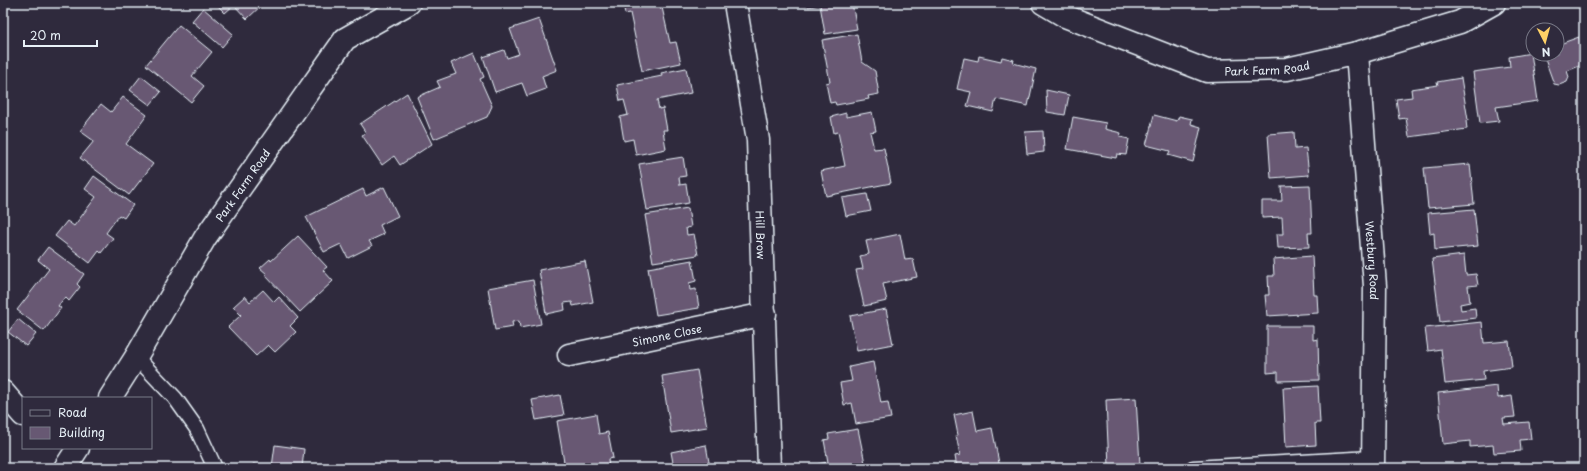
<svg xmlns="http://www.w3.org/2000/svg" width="1587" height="471" font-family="'Playpen Sans',sans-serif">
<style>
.building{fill:#675873;stroke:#e8f1f8}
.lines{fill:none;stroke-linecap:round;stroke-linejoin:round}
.lane-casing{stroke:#e8f1f8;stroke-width:17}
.street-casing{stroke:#e8f1f8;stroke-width:25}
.lane{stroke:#2f2a3d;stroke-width:14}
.street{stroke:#2f2a3d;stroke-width:22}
.labels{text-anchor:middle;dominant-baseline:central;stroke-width:3;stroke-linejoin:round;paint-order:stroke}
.street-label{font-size:11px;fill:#e8f1f8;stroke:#2f2a3d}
</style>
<rect width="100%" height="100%" fill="#2f2a3d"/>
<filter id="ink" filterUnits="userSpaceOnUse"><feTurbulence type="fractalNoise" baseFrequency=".025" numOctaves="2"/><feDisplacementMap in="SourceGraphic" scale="8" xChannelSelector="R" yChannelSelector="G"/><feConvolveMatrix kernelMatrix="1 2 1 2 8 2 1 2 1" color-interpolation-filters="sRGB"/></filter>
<g filter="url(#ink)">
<!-- building -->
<g class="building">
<polygon points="215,3 264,3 247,19 234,5 225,13"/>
<polygon points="623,3 661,3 670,43 676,42 681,63 642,71 630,13 625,14"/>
<polygon points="807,3 852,3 857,29 825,34 820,5 808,7"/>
<polygon points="203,8 233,34 222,47 192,21"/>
<polygon points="539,19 557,70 542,76 546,89 527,96 522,83 495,92 483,57 504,50 507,58 519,54 510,29"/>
<polygon points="179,25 212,52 192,76 204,86 191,102 146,65"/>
<polygon points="857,34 862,62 875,71 879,94 868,96 869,99 836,105 835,102 830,103 826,83 830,82 822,40"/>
<polygon points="1579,37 1584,51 1584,64 1567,71 1569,77 1567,82 1559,85 1554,84 1543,54 1557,54 1557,45"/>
<polygon points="474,53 484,77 480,79 492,106 487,117 434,139 417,97 440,87 437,81 456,74 451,63"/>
<polygon points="1531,53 1538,101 1496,107 1499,121 1480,123 1473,72 1510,67 1509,57"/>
<polygon points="979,56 1001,61 1002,57 1014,60 1013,63 1036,69 1028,106 996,99 993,112 967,106 971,92 957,89 964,58 978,61"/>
<polygon points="686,68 691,93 657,100 659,109 663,108 667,130 663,130 666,149 636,155 633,139 624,141 620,117 628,115 624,100 620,101 617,85 662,76 661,73"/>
<polygon points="141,76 161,92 150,105 130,90"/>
<polygon points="1461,78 1468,120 1466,121 1467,129 1409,137 1406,118 1399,119 1396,99 1412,97 1411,89 1438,85 1437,82"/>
<polygon points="1046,90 1069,95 1065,115 1047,112"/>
<polygon points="407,93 432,144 400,165 394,156 382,165 362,135 366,133 360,124"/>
<polygon points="123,97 147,115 126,144 153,164 129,195 80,158 94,141 80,131 101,104 111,112"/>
<polygon points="872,112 876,131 870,132 874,149 884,148 891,183 826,196 821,171 845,166 838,132 834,133 831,117 846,113 846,117"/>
<polygon points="1154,115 1177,121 1179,116 1192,119 1191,124 1201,127 1193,162 1168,155 1170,151 1146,145"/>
<polygon points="1073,117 1106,123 1105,129 1121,133 1120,137 1129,139 1126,155 1117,154 1116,158 1067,149"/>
<polygon points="1043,131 1044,152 1027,154 1025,132"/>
<polygon points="1294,132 1295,149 1306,148 1309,175 1271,178 1268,134"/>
<polygon points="683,157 686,176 679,177 680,185 686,184 689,203 647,210 639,164"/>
<polygon points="1470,164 1474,204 1428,208 1424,168"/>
<polygon points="94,176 133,205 124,218 119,215 106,233 113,238 101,253 99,251 90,263 55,236 67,221 74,226 96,197 85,189"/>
<polygon points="1310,185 1312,233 1308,233 1309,247 1278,248 1277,234 1283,234 1282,217 1262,218 1262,201 1282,201 1281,186"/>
<polygon points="384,187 398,216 380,225 384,234 369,241 372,246 348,258 341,244 324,252 306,217 363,189 366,196"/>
<polygon points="867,194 871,211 846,216 842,198"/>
<polygon points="688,208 691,227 686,228 687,235 694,234 698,255 653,262 645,215"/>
<polygon points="1474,209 1478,246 1435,250 1434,233 1430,234 1428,213"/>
<polygon points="900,234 905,260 913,259 917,277 883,284 887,301 864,306 856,270 863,269 860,256 869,254 866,241"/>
<polygon points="298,236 327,267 323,270 333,281 300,312 265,275 267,274 260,268 270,259 271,261"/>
<polygon points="48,247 84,274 77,284 80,287 69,301 65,297 58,306 61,308 44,331 17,310 49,269 38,260"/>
<polygon points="1464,255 1466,275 1476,274 1478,285 1468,286 1470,302 1460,304 1461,310 1475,308 1476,318 1440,322 1432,259"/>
<polygon points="1312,256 1314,295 1317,295 1318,313 1267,316 1265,295 1269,295 1268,276 1274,276 1273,259"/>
<polygon points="692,260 696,281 689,283 690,290 696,289 699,308 656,315 648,268"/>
<polygon points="585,261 593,302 573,306 572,302 564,303 565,310 546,314 539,270"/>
<polygon points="533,280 541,324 520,328 519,321 512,322 513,327 495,330 488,288"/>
<polygon points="263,290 274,302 279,297 298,318 290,326 296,332 275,352 268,345 256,356 228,327 241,315 233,307 245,296 250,302"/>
<polygon points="886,309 893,344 857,351 850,316"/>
<polygon points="18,319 36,334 26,346 8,332"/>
<polygon points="1482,322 1484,343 1509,341 1512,367 1483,371 1484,380 1445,384 1441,349 1428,351 1425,328"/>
<polygon points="1267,326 1313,326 1313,340 1318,339 1319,380 1278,381 1278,372 1267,373"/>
<polygon points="873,362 881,403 888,402 891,418 856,424 852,403 844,405 840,383 852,381 849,367"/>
<polygon points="697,370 707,427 671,433 662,376"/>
<polygon points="1318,386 1320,423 1315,423 1316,445 1286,447 1283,388"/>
<polygon points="1497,386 1498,398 1512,396 1515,417 1503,418 1504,424 1529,422 1531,439 1520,440 1521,451 1494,453 1493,445 1470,447 1470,441 1443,444 1438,393"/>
<polygon points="560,395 564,415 536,420 532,400"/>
<polygon points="1136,398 1140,465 1109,466 1106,400"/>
<polygon points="973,411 977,431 992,428 1000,468 957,468 955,456 960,455 956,435 958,435 954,415"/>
<polygon points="596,414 599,434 608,432 613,458 608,459 609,468 565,468 557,421"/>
<polygon points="858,429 866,468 818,468 818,464 828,462 824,440 829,439 828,434"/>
<polygon points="275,445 304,449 302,468 253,468 253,464 272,467"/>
<polygon points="706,445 710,468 674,468 671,452"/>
<polygon points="1470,466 1470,468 1440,468 1440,467"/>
</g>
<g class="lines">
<defs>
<g id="lane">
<polyline points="136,357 175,398 197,429 215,468"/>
<polyline points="1193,468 1372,458"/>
</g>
<g id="street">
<path id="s1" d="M 735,3 L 758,140 L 769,468"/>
<path id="s2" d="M 1043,3 L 1065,16 L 1207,71 L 1287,69 L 1357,53 L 1460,22 L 1494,3"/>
<path id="s3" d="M 1357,53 L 1375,286 L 1373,468"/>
<path id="s4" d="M 569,355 L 765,314"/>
<polyline points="3,392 23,415"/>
<path id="s5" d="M 110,398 L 136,357 L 205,238 L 345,39 L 409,3"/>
<polyline points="65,468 78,448"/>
</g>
</defs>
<!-- lane casing -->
<use href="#lane" class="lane-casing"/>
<!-- street casing -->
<use href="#street" class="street-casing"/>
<!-- lane -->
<use href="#lane" class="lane"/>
<!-- street -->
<use href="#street" class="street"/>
</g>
</g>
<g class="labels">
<!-- street labels -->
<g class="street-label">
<text stroke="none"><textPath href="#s2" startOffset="238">Park Farm Road</textPath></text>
<text stroke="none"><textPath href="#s5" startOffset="251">Park Farm Road</textPath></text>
<text stroke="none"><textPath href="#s1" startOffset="234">Hill Brow</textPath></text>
<text stroke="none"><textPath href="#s3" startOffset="208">Westbury Road</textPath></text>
<text stroke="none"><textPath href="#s4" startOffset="100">Simone Close</textPath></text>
</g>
</g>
<!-- margin -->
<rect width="1587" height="471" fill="none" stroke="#2f2a3d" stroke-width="16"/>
<rect x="8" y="8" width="1571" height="455" fill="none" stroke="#e8f1f8" stroke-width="1.5" filter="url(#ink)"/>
<!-- legend -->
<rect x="22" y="397" width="130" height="52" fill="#2f2a3d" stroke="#797a88"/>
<rect x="30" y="410" width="20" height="6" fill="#2f2a3d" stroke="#797a88"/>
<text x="58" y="417" font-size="12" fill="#e8f1f8">Road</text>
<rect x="30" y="427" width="20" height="12" fill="#675873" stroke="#797a88"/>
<text x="58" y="437" font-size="12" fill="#e8f1f8">Building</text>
<!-- north arrow -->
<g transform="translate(1545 42) rotate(174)"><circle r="19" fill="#2f2a3d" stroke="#797a88"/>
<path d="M0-3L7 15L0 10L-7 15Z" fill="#ffd166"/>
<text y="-6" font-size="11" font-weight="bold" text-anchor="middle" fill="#e8f1f8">N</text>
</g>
<!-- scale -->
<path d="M24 40v6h73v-6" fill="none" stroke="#e8f1f8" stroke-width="2"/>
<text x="30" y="40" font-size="12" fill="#e8f1f8" stroke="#2f2a3d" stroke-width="3" paint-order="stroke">20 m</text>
</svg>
